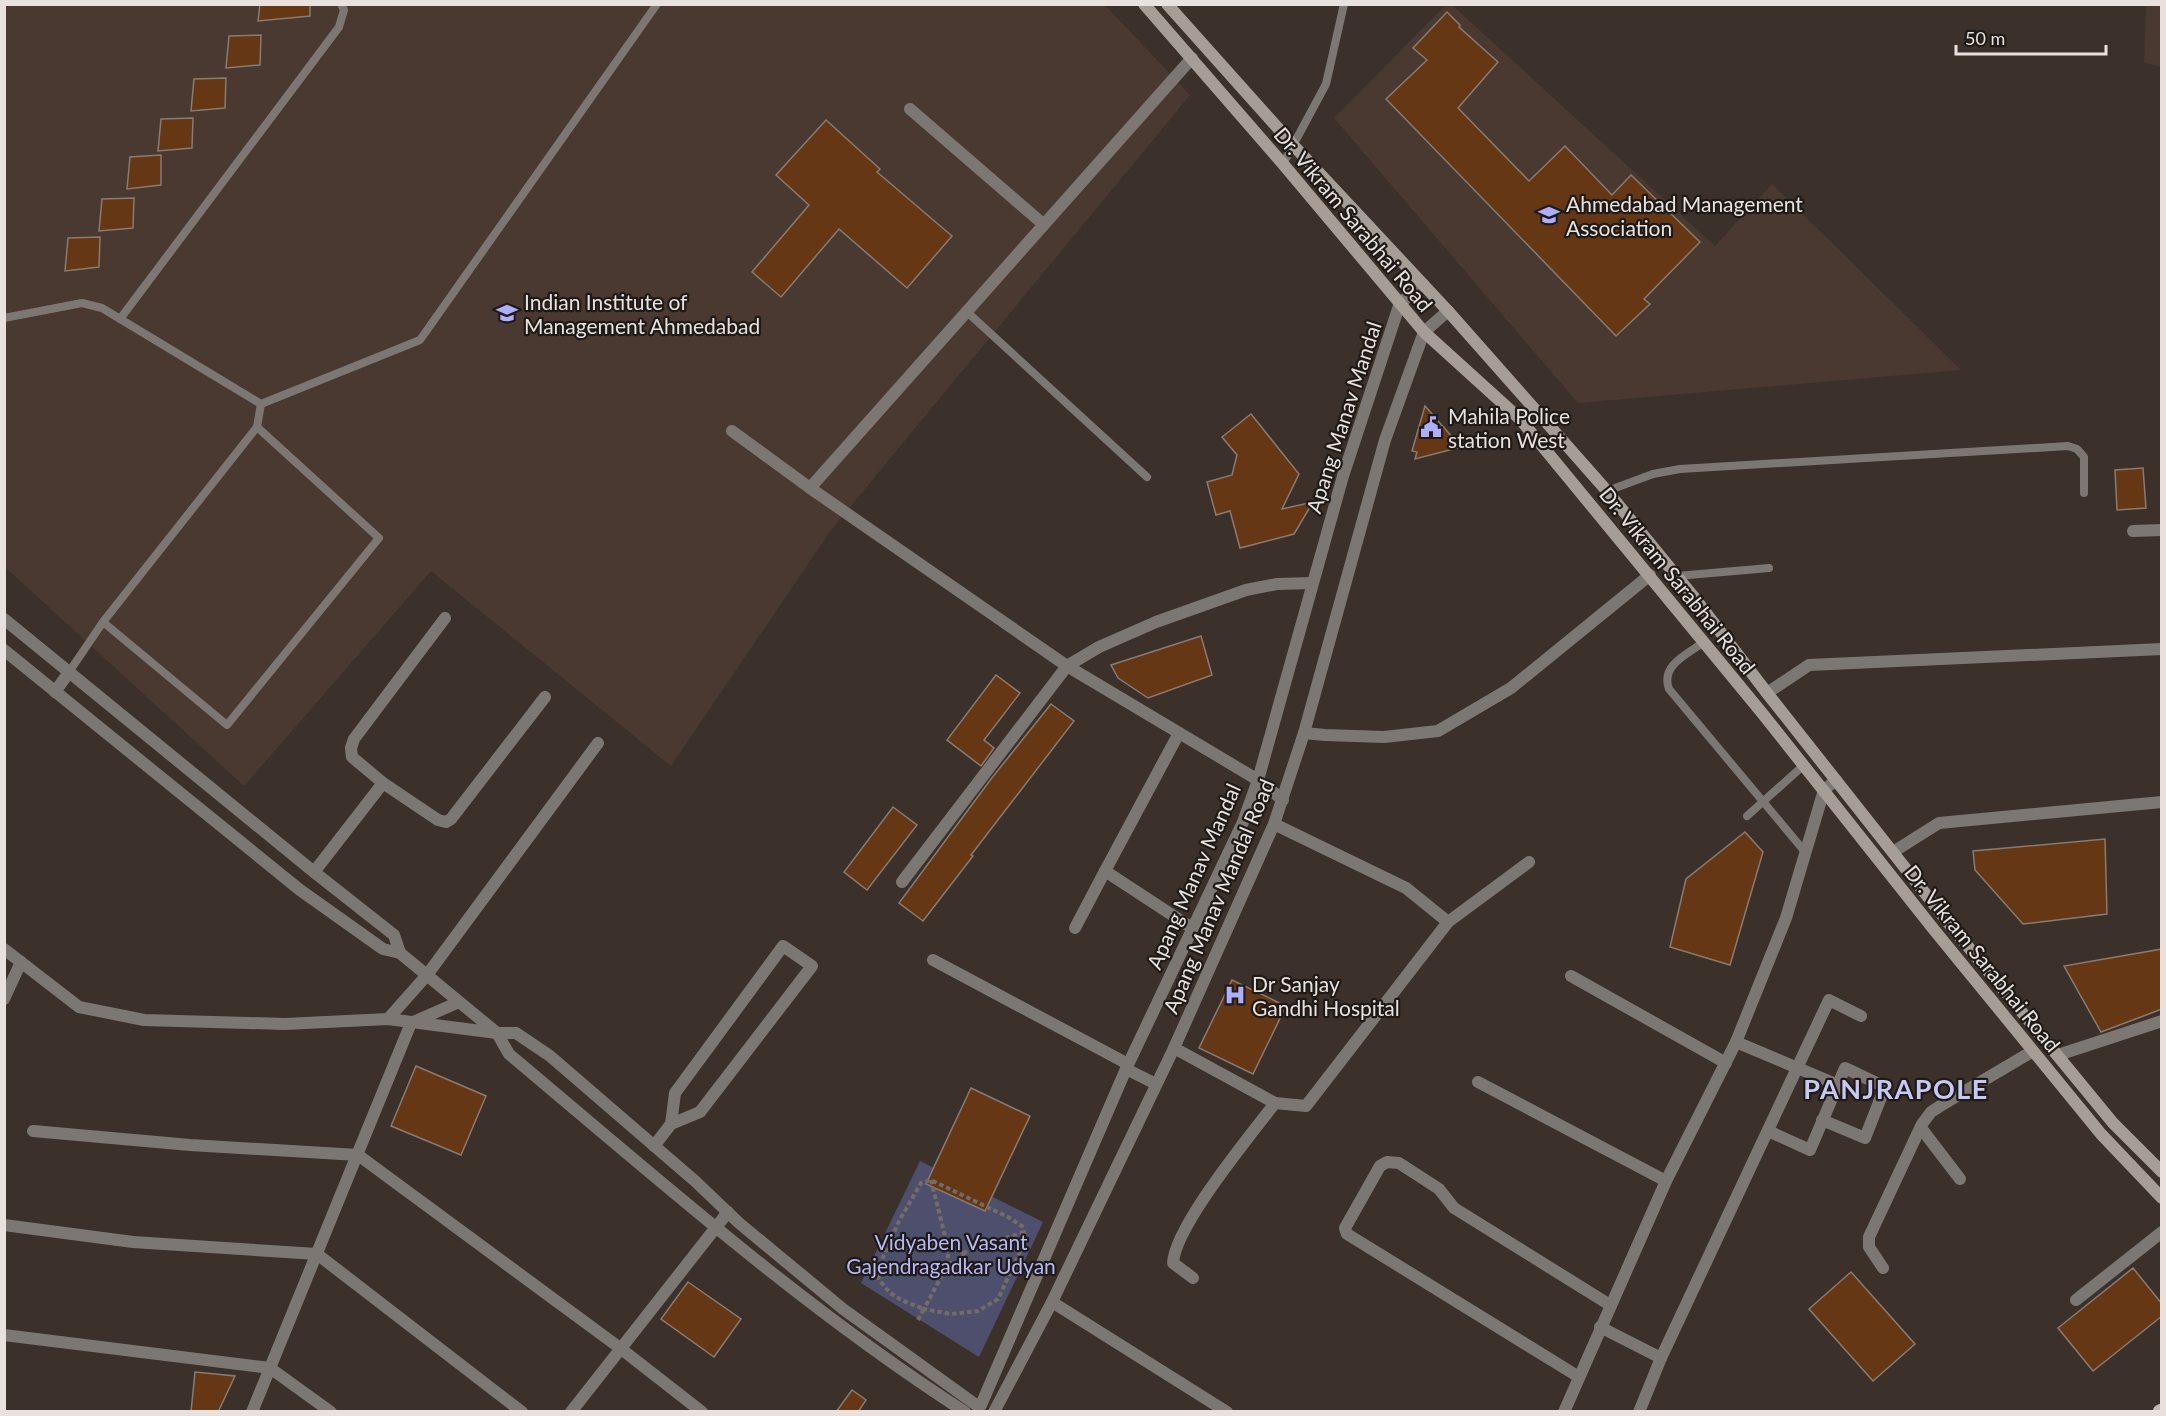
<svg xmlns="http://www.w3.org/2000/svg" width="2166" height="1416" font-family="Lato,sans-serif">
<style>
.built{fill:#4a3930}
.park{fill:#4e4f6d}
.building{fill:#663715;stroke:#887b73;stroke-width:1.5}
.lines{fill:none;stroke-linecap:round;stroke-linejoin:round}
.path{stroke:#766c66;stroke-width:4;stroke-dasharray:4.5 3;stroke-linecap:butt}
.service{stroke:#7d7774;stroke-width:8}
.minor{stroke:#7d7774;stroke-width:12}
.tertiary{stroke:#7d7774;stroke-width:12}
.secondary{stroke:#a69d97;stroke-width:12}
.primary{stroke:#c5bab2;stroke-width:15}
.labels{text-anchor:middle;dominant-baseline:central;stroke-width:4.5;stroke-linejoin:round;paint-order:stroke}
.poi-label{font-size:21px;fill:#e8e1dd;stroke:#1f1a17;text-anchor:start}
.street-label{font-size:21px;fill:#e8e1dd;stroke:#1f1a17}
.park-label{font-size:21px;fill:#b6b8f7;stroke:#1f1a17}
.district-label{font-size:27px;font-weight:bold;letter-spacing:1.5px;fill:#c6c9f4;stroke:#1f1a17}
</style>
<rect width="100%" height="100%" fill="#3c312a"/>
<!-- built -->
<g class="built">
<polygon points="4,5 1105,5 1190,95 831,530 671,766 431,571 244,786 5,567"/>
<polygon points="1446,5 1452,5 1715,246 1772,184 1961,370 1578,403 1334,118"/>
<polygon points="2146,5 2161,5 2161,67 2144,62"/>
</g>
<!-- park -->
<polygon class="park" points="920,1161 1043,1222 979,1357 861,1283"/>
<!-- building -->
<g class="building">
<polygon points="260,4 310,4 310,16 258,21"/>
<polygon points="1447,12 1460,25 1459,27 1498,62 1458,108 1529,181 1565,146 1612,195 1631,175 1700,242 1644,299 1650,304 1616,336 1386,99 1427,60 1413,48"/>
<polygon points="261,35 260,65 226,68 229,36"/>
<polygon points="226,78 225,108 191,111 194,79"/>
<polygon points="193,118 192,148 158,151 161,119"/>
<polygon points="826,120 880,169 877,172 952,236 907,288 839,229 781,297 752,272 809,205 776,175"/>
<polygon points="161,155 161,185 127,189 130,157"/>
<polygon points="134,198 133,228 99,231 102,199"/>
<polygon points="100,237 99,267 65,271 68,238"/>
<polygon points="1425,406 1461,447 1415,459 1417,452 1412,451"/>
<polygon points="1251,414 1299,474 1282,509 1313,502 1294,534 1240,548 1230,511 1216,515 1207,482 1232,475 1237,455 1222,437"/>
<polygon points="2143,468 2146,508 2117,510 2115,470"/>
<polygon points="1201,636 1212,675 1148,698 1118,678 1111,665"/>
<polygon points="996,675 1020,693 984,740 994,748 981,766 947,740"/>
<polygon points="1051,704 1074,721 971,855 973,856 923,921 899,903 991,779"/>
<polygon points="893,807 917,825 867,890 844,872"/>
<polygon points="1745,832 1763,852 1730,965 1670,947 1686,879"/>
<polygon points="2105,839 2107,914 2023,924 1975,870 1973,851"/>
<polygon points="2162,949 2162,1009 2101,1032 2064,966"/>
<polygon points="1232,980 1286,1006 1253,1074 1199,1048"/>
<polygon points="416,1066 486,1096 461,1155 391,1126"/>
<polygon points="971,1088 1030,1116 985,1211 926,1184"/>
<polygon points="2133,1268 2162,1304 2162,1316 2093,1371 2058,1328"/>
<polygon points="1851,1272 1915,1344 1873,1381 1809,1309"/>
<polygon points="688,1282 741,1319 714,1357 661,1319"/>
<polygon points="195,1372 235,1376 218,1412 191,1412"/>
<polygon points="852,1390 866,1400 858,1412 836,1412"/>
</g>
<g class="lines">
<!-- path -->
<g class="path">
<polyline points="931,1180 949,1252"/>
<polyline points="963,1253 1024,1232"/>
<path d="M 918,1320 L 924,1309 C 901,1300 888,1297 876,1273 L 899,1221 L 921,1183 L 931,1180 L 1008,1217 L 1022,1226 L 1026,1239 L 998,1299 L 978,1311 L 951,1314 L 924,1309 L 949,1262 C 942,1245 968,1243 963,1261 L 954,1265 L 949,1262"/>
</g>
<!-- service -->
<g class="service">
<polyline points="1283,164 1326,84 1344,4"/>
<polyline points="966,311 1147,477"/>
<polyline points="4,318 82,303 102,308 261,404 420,340 657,4"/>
<polyline points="120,319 339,27 344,10 341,4"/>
<polyline points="257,427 261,404"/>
<polyline points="1607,491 1653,474 1680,469 2068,446 2077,449 2084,457 2084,493"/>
<polyline points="1677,576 1769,568"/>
<path d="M 1704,642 C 1688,654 1660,665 1669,689 L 1806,853"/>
<polyline points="69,672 103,622 257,427 379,538 227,725 103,622"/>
<polyline points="1747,816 1804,765"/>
</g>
<!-- minor -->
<g class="minor">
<polyline points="1192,58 810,488 1067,666 1258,780 1283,800"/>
<polyline points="910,109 1043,224"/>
<polyline points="732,431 810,488"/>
<polyline points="2133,531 2162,530"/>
<polyline points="1767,693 1809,665 2162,649"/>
<polyline points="1304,733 1325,735 1384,737 1438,731 1511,688 1650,575"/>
<polyline points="383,783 438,820 446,822 451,819 545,697"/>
<polyline points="1274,824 1406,888 1448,922"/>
<polyline points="1893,852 1939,823 2162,802"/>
<polyline points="1105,871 1179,733"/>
<polyline points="314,872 383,783 352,757 351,748 354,739 445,618"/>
<polyline points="902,882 1067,666 1099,647 1156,622 1246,590 1277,584 1312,583"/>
<polyline points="1075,928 1105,871 1192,928"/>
<polyline points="933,960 1128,1064"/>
<polyline points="427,975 598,743"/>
<polyline points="1571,976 1726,1063"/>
<polyline points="4,999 21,962"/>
<polyline points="1736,1042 1838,1085"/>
<path d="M 1174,1048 L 1275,1103 C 1250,1136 1175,1226 1173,1263 L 1193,1278"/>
<polyline points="2058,1055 2162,1021"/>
<polyline points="1478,1082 1666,1181"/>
<polyline points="1275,1103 1306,1106 1448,922 1529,862"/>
<polyline points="1921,1128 1960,1179"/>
<polyline points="33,1131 190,1145 358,1155 620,1348 702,1412"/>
<polyline points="1768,1131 1810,1150 1845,1068 1885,1087 1865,1138 1822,1120"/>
<polyline points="654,1146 671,1124 675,1093 783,946 812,966 700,1112 671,1124"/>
<polyline points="4,1225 133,1242 317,1254 522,1412"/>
<polyline points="1883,1268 1869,1247 1869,1237 1922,1124 1931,1112 1945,1103 2033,1051"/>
<polyline points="2076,1300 2162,1232"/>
<polyline points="1052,1302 1227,1412"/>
<polyline points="1600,1327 1661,1358 1829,1000 1861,1016"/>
<polyline points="4,1335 270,1368 331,1412"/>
<polyline points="1579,1377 1347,1234 1345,1228 1380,1166 1387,1162 1399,1163 1439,1189 1454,1208 1610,1305"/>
<polyline points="571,1412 728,1212"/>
<polyline points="1639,1412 1661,1358"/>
</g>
<!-- tertiary -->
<g class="tertiary">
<polyline points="4,619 314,872 394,935 400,953"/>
<path d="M 4,650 L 300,890 L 383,949 L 400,953 L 497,1033 L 509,1054 C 657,1178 802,1307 965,1412"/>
<polyline points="55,692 69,672"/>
<polyline points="4,949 79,1007 144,1020 285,1024 388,1019 497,1033 516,1033 550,1056 695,1181 739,1223 843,1309 979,1407"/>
<polyline points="388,1019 427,975"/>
<polyline points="1126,1069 1156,1084"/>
<polyline points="981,1405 1126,1069 1243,822 1258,780 1343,476 1400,303 1423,284"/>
<polyline points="252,1412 411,1023 459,1002"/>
<polyline points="994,1412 1052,1302 1174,1048 1274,824 1304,733 1385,440 1424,332 1448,311"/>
<polyline points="1564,1412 1666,1181 1736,1042 1786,918 1824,790 1836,780"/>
</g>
<!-- secondary -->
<g class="secondary">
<polyline points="1144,4 1283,164 1424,332 1520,419 1762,713 1935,931 2101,1134 2162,1198"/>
<polyline points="1167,4 1294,146 1448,311 1607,491 1693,596 1767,693 1947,921 2113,1123 2162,1172"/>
</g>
<!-- primary -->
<polyline class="primary" points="2160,1412 2162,1411"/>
</g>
<!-- icons -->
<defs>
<symbol id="school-bare" viewBox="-9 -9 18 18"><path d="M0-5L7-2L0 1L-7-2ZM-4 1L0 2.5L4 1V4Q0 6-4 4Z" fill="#adaffb" stroke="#1f1a17" stroke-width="2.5" paint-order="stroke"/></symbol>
<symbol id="university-bare" viewBox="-9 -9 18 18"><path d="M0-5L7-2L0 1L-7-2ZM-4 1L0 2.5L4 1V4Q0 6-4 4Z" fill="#adaffb" stroke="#1f1a17" stroke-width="2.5" paint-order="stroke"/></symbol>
<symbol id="civic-bare" viewBox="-9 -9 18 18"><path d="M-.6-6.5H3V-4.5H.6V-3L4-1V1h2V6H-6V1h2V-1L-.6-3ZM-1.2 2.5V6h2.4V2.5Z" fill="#adaffb" stroke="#1f1a17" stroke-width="2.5" paint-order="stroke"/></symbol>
<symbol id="hospital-bare" viewBox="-9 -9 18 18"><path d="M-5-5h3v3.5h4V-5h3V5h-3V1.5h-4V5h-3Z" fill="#adaffb" stroke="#1f1a17" stroke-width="2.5" paint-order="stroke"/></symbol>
</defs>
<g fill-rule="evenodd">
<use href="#school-bare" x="1534" y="200" width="30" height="30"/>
<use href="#university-bare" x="492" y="298" width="30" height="30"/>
<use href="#civic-bare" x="1416" y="412" width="30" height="30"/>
<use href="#hospital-bare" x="1220" y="980" width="30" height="30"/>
</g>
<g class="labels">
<!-- poi labels -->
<g class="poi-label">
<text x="1566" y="203">Ahmedabad Management<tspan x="1566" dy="24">Association</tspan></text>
<text x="524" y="301">Indian Institute of<tspan x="524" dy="24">Management Ahmedabad</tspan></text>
<text x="1448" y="415">Mahila Police<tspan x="1448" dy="24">station West</tspan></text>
<text x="1252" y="983">Dr Sanjay<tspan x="1252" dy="24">Gandhi Hospital</tspan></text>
</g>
<!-- street labels -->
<g class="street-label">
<text transform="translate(1354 219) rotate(50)">Dr. Vikram Sarabhai Road</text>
<text transform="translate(1343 417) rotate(-72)">Apang Manav Mandal</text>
<text transform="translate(1678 580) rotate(51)">Dr. Vikram Sarabhai Road</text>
<text transform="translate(1193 876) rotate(-66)">Apang Manav Mandal</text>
<text transform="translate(1218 896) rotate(-67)">Apang Manav Mandal Road</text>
<text transform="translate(1983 958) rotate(51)">Dr. Vikram Sarabhai Road</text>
</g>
<!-- park labels -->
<g class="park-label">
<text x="951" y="1241">Vidyaben Vasant<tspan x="951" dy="24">Gajendragadkar Udyan</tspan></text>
</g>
<!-- district labels -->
<g class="district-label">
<text x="1896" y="1088">PANJRAPOLE</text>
</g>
</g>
<!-- border -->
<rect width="2166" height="1416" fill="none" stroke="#e8e1dd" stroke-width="12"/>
<!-- scale -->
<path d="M1956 45v9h150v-9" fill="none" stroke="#e8e1dd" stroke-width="3"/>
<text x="1965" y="45" font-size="18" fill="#e8e1dd" stroke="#1f1a17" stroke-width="4.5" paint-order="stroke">50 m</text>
</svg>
